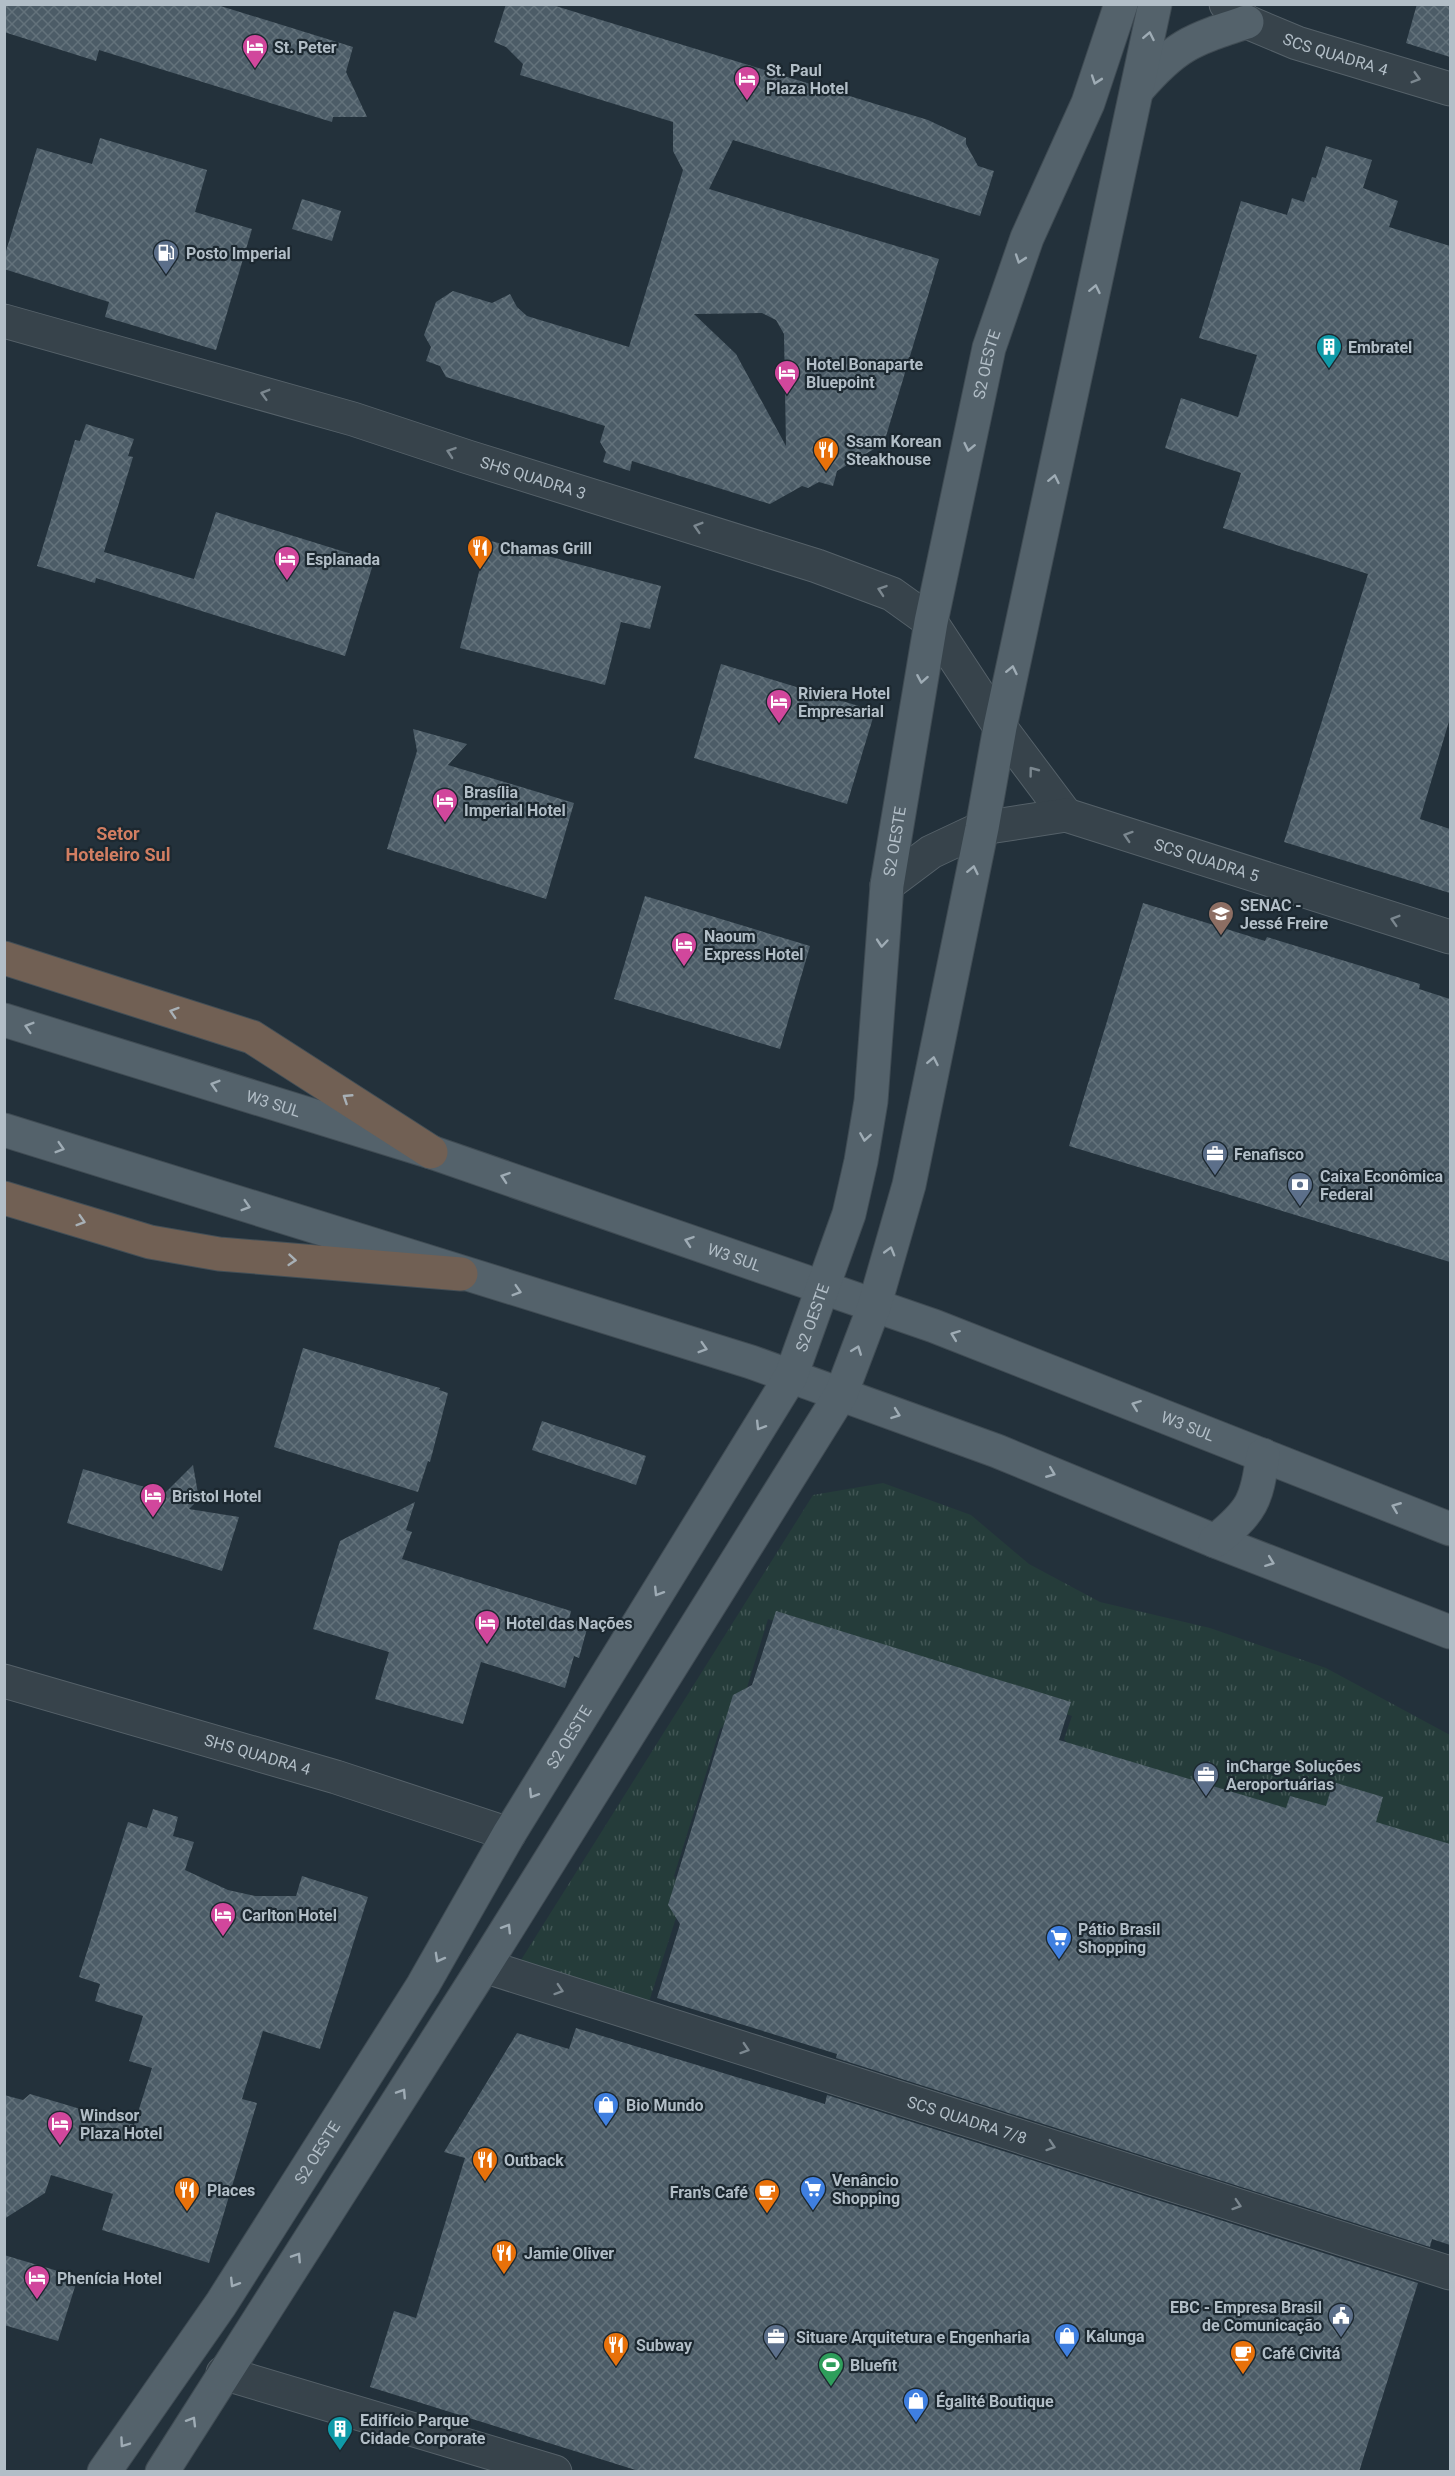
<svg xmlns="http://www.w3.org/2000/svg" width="1455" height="2476" font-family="Roboto,sans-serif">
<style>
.grass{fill:url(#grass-tufts)}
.building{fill:url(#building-cross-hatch);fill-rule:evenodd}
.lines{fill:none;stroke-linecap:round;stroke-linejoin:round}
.minor-casing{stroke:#556169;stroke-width:35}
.major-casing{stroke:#404c54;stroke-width:35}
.highway-casing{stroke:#424e56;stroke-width:35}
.minor{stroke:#37434b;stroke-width:33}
.major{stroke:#54626b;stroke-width:33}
.highway{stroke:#716054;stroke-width:33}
.oneway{stroke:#9facb5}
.oneway2{stroke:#7b878f}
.oneway3{stroke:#a8b0b6}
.labels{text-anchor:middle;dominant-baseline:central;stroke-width:4.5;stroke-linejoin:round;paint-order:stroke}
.poi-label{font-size:16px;font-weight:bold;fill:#b2bec7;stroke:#1c2830;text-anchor:start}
.street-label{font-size:16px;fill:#b2bec7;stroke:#1c2830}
.neighbourhood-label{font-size:18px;font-weight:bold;fill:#d27e62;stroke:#1c2830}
</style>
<defs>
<pattern id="grass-tufts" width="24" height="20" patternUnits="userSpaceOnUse" patternTransform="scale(1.5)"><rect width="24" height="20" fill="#253c3a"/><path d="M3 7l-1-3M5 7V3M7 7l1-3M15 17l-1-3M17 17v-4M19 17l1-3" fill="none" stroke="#425655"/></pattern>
<pattern id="building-cross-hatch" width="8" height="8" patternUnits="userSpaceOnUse" patternTransform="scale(1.5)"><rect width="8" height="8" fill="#4c5c67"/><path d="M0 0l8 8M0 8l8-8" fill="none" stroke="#63727b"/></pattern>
</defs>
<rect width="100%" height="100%" fill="#23313b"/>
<!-- grass -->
<polygon class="grass" points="883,1483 971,1515 1029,1564 1100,1602 1210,1628 1326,1668 1450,1735 1450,1848 1418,1870 1080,1760 1064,1739 1072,1716 768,1619 738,1717 720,1729 674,1876 684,1893 647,2008 516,1968 813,1495"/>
<!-- building -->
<g class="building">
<polygon points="4,4 214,4 353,47 346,72 367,117 333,117 332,122 99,50 96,61 4,32"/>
<path d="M 506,4 L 549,4 L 928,120 L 966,138 L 966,144 L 978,166 L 994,171 L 980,216 L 733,140 L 709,189 L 939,259 L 884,443 L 837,471 L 833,486 L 819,482 L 808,488 L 802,486 L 770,504 L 632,461 L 630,471 L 603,462 L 606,452 L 600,442 L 605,426 L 446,377 L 440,366 L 426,361 L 431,347 L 424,335 L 436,302 L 453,291 L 492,303 L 510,294 L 517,307 L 527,316 L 629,347 L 683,170 L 673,151 L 673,122 L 520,75 L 523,64 L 506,47 L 494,42 ZM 762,313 L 776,320 L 784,334 L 786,446 L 736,354 L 694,314 Z"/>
<polygon points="1417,4 1450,4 1450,57 1406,43"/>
<polygon points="100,138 207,170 195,212 252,229 216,350 105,317 109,302 4,269 4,258 37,148 92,164"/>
<polygon points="1326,146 1372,160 1363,188 1398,201 1389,227 1450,246 1450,718 1420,819 1450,829 1450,893 1284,842 1368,574 1223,528 1241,473 1165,448 1181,398 1238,417 1257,355 1199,338 1241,201 1287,215 1292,198 1304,202 1312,177 1316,178"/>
<polygon points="302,199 341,211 332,241 292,229"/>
<polygon points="86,424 134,439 128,456 133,457 104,552 194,579 216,512 374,561 345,656 96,578 95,583 37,566 75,440 80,441"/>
<polygon points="487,540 661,586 650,629 621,622 605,685 460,648"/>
<polygon points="721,664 875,711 847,804 694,758"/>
<polygon points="413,729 467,744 448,765 574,803 546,899 387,849 417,751"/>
<polygon points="645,896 810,946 780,1049 614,999"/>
<polygon points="1143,903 1265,941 1267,937 1420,984 1419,989 1450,999 1450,1262 1069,1146"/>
<polygon points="303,1348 440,1388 439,1390 448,1393 430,1462 428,1461 418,1492 274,1447"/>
<polygon points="542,1421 646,1456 636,1485 532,1450"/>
<polygon points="193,1465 199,1499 189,1509 239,1517 222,1571 67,1523 83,1469 165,1493"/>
<polygon points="415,1502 406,1530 412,1532 402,1559 571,1611 569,1619 588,1625 579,1658 574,1656 565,1688 481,1662 463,1724 375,1699 389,1652 313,1629 340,1541"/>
<polygon points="776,1611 1071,1702 1059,1740 1286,1808 1290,1796 1326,1806 1333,1782 1383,1797 1376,1822 1450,1844 1450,2245 1432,2239 1430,2247 836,2058 837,2054 657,1998 680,1924 668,1905 733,1695 752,1685"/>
<polygon points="153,1809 178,1817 173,1836 194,1842 185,1870 228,1890 255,1896 296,1896 302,1876 368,1897 320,2049 263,2031 242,2099 257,2103 209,2263 102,2230 113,2194 51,2175 45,2193 4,2219 4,2095 23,2100 30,2094 134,2125 152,2068 129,2061 143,2016 95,2001 100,1984 79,1977 128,1822 147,1828"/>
<polygon points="576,2028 825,2104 827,2095 1418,2283 1359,2472 642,2472 370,2387 394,2311 416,2318 465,2158 444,2152 517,2033 569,2049"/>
<polygon points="4,2255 78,2277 58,2341 4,2325"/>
</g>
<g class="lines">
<defs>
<g id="minor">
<path id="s1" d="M 1226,4 L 1247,22 L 1297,43 L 1450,89"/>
<path id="s2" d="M 4,321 L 353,419 L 468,457 L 817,566 L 892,594 L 931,622 L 1000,727 L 1066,815"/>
<path id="s3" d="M 887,885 L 931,852 L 982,828 L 1066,815 L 1450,937"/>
<path id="s4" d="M 4,1681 L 336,1777 L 509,1834"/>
<path id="s5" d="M 484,1966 L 1450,2273"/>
<polyline points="223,2373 555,2472"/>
</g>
<g id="major">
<path d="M 1138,89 C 1177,44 1192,40 1247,22"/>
<path id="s6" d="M 4,1020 L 431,1152 L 824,1288 L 934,1326 L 1450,1529"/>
<polyline points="4,1130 751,1362 997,1451 1215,1541 1450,1632"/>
<path d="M 1215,1541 C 1253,1510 1256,1502 1263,1455"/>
<path id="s7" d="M 104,2472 L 221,2304 L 423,1985 L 509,1834 L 791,1376 L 849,1214 L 861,1161 L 871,1101 L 887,885 L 931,622 L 989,348 L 1027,238 L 1088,103 L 1121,4"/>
<polyline points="162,2472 484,1966 841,1394 874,1307 909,1185 982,828 1000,727 1155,4"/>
</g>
<g id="highway">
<polyline points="4,958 252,1037 431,1152"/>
<polyline points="4,1198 150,1242 219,1254 461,1274"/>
</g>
</defs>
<!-- minor casing -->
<use href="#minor" class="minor-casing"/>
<!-- major casing -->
<use href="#major" class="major-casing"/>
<!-- highway casing -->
<use href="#highway" class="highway-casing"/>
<!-- minor -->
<use href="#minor" class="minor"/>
<!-- major -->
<use href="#major" class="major"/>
<!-- highway -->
<use href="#highway" class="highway"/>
</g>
<!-- one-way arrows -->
<defs><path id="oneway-chevron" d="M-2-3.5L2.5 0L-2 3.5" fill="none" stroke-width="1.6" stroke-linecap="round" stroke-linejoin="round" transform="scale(1.5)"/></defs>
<g class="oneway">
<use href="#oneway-chevron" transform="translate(1149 36) rotate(-79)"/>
<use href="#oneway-chevron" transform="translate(1096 80) rotate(109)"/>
<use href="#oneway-chevron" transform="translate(1020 259) rotate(109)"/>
<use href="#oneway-chevron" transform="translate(1095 289) rotate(-78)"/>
<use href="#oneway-chevron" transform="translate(969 447) rotate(102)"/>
<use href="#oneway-chevron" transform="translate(1054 479) rotate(-78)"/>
<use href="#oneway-chevron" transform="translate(1012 670) rotate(-78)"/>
<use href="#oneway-chevron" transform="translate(922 679) rotate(100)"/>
<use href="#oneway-chevron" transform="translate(973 870) rotate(-78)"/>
<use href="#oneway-chevron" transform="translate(882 943) rotate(95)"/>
<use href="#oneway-chevron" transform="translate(29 1027) rotate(-163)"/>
<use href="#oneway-chevron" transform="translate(933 1061) rotate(-79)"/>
<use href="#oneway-chevron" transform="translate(215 1085) rotate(-163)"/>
<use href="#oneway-chevron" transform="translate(865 1137) rotate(99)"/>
<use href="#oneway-chevron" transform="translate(60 1148) rotate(17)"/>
<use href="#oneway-chevron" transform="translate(505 1177) rotate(-161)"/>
<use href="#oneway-chevron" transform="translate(246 1206) rotate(17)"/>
<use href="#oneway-chevron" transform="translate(689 1241) rotate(-161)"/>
<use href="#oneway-chevron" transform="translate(890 1251) rotate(-74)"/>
<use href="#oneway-chevron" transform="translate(517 1291) rotate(17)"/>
<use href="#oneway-chevron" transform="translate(955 1335) rotate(-159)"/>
<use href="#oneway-chevron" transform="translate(703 1348) rotate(17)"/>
<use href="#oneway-chevron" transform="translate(857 1350) rotate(-69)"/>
<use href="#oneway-chevron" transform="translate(1136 1405) rotate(-159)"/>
<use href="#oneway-chevron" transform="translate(896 1414) rotate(20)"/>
<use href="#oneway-chevron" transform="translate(760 1426) rotate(122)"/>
<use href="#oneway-chevron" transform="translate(1051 1473) rotate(22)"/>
<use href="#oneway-chevron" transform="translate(1396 1507) rotate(-158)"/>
<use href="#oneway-chevron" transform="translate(1270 1562) rotate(21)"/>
<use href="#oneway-chevron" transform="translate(658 1592) rotate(122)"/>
<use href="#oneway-chevron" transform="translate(533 1794) rotate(122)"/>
<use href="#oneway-chevron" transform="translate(507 1928) rotate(-58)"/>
<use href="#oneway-chevron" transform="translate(439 1958) rotate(119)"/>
<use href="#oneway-chevron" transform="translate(402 2093) rotate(-57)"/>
<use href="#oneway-chevron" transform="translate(297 2257) rotate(-57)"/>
<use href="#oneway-chevron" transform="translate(234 2283) rotate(122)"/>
<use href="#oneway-chevron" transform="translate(192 2421) rotate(-59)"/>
<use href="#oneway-chevron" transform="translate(124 2443) rotate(125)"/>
</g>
<g class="oneway2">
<use href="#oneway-chevron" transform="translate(1416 78) rotate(16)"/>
<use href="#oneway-chevron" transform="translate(265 394) rotate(-164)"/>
<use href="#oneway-chevron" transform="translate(451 452) rotate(-161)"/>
<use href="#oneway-chevron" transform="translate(698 527) rotate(-163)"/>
<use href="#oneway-chevron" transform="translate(882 590) rotate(-161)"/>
<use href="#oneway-chevron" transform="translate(1033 771) rotate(-127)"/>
<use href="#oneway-chevron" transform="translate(1128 836) rotate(-162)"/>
<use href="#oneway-chevron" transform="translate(1395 920) rotate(-163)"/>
<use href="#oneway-chevron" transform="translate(559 1990) rotate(18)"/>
<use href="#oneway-chevron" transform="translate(745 2049) rotate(18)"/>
<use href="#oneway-chevron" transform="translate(1051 2146) rotate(18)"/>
<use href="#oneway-chevron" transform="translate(1237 2205) rotate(18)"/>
</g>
<g class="oneway3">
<use href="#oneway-chevron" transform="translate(174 1012) rotate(-162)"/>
<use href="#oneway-chevron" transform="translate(347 1098) rotate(-147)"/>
<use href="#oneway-chevron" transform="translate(81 1221) rotate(17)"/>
<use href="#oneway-chevron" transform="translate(292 1260) rotate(5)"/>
</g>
<!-- icons -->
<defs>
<symbol id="hotel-pin" viewBox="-11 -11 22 30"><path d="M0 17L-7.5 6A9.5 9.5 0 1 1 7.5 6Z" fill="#d1479c" stroke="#1c2830"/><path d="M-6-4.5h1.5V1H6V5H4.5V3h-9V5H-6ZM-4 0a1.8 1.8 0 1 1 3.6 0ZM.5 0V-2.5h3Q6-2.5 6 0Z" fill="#fff"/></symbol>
<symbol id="fuel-pin" viewBox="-11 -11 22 30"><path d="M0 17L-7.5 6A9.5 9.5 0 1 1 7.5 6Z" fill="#5c6f8a" stroke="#1c2830"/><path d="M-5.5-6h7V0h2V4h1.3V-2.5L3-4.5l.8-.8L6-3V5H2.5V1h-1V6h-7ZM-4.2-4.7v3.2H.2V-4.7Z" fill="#fff"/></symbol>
<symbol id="building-pin" viewBox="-11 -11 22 30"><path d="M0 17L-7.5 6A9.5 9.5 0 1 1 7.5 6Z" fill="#0f9aa8" stroke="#1c2830"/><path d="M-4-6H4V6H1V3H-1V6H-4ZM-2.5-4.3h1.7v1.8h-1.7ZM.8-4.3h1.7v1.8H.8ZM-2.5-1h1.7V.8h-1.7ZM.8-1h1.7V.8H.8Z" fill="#fff"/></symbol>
<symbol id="restaurant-pin" viewBox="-11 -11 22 30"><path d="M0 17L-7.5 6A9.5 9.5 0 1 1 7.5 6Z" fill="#e8710a" stroke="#1c2830"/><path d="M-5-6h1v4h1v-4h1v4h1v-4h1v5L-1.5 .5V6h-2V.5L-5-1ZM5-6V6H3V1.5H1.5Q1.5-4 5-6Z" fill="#fff"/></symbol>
<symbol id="university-pin" viewBox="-11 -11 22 30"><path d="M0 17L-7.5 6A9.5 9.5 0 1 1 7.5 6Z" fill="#8d6e63" stroke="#1c2830"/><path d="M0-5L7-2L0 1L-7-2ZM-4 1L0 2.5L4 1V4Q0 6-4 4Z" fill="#fff"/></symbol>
<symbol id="office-pin" viewBox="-11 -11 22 30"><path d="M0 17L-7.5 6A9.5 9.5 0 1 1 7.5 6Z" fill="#5c6f8a" stroke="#1c2830"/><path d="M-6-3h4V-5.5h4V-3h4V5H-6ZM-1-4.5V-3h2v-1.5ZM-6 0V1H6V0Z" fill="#fff"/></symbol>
<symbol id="bank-pin" viewBox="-11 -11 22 30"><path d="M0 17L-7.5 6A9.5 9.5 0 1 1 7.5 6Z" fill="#5c6f8a" stroke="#1c2830"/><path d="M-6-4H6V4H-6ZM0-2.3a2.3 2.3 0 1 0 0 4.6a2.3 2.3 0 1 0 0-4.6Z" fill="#fff"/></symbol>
<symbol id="supermarket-pin" viewBox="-11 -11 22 30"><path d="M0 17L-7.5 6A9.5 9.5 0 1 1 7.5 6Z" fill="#3f7fe0" stroke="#1c2830"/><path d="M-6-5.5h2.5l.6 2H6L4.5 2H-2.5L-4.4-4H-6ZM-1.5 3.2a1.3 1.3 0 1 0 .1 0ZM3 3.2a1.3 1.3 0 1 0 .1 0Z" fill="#fff"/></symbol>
<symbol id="shop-pin" viewBox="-11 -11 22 30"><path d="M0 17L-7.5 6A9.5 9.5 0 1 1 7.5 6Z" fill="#3f7fe0" stroke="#1c2830"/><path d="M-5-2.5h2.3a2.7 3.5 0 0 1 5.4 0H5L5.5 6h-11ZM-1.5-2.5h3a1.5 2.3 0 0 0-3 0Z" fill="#fff"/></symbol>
<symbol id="cafe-pin" viewBox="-11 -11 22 30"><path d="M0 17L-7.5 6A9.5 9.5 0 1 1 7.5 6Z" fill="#e8710a" stroke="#1c2830"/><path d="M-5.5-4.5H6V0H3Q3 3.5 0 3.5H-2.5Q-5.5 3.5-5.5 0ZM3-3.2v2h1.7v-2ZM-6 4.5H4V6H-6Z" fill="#fff"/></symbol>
<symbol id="civic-pin" viewBox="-11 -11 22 30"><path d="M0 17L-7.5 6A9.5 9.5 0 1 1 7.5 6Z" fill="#5c6f8a" stroke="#1c2830"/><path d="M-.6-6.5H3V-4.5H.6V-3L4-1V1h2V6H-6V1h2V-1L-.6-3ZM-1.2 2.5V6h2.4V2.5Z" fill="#fff"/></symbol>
<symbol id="stadium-pin" viewBox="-11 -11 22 30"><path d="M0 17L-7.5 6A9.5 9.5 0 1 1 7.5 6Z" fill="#2e9e5b" stroke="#1c2830"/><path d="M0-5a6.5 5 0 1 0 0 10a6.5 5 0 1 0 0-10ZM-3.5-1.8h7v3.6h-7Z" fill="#fff"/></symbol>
</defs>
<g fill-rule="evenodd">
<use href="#hotel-pin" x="240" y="32" width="30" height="40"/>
<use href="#hotel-pin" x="732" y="64" width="30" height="40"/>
<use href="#fuel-pin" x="151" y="238" width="30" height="40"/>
<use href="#building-pin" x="1314" y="332" width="30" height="40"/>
<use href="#hotel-pin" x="772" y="358" width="30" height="40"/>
<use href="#restaurant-pin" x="811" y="435" width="30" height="40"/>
<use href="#restaurant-pin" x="465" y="533" width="30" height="40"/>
<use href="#hotel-pin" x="272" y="544" width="30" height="40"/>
<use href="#hotel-pin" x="764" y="687" width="30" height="40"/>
<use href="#hotel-pin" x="430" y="786" width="30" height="40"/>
<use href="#university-pin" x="1206" y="899" width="30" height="40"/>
<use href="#hotel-pin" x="669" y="930" width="30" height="40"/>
<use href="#office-pin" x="1200" y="1139" width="30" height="40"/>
<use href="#bank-pin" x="1285" y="1170" width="30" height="40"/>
<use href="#hotel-pin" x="138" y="1481" width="30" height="40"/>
<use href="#hotel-pin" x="472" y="1608" width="30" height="40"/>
<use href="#office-pin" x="1191" y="1760" width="30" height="40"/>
<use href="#hotel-pin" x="208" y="1900" width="30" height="40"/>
<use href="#supermarket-pin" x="1044" y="1923" width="30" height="40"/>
<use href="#shop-pin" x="591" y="2090" width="30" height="40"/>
<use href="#hotel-pin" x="45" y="2109" width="30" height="40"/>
<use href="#restaurant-pin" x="470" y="2145" width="30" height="40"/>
<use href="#supermarket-pin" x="798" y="2174" width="30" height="40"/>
<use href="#restaurant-pin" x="172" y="2175" width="30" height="40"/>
<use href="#cafe-pin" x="752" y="2177" width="30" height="40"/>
<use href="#restaurant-pin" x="489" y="2238" width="30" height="40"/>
<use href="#hotel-pin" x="22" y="2263" width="30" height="40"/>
<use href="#civic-pin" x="1326" y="2301" width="30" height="40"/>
<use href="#shop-pin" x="1052" y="2321" width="30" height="40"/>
<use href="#office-pin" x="761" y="2322" width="30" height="40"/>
<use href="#restaurant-pin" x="601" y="2330" width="30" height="40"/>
<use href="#cafe-pin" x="1228" y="2338" width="30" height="40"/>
<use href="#stadium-pin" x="816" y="2350" width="30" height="40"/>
<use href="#shop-pin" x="901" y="2386" width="30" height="40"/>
<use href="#building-pin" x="325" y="2414" width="30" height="40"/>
</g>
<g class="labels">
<!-- poi labels -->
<g class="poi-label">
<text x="274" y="47">St. Peter</text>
<text x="766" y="70">St. Paul<tspan x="766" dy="18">Plaza Hotel</tspan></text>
<text x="186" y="253">Posto Imperial</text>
<text x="1348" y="347">Embratel</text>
<text x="806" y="364">Hotel Bonaparte<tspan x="806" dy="18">Bluepoint</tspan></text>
<text x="846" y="441">Ssam Korean<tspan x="846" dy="18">Steakhouse</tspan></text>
<text x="500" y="548">Chamas Grill</text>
<text x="306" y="559">Esplanada</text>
<text x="798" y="693">Riviera Hotel<tspan x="798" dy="18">Empresarial</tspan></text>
<text x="464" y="792">Brasília<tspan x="464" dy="18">Imperial Hotel</tspan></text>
<text x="1240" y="905">SENAC -<tspan x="1240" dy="18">Jessé Freire</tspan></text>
<text x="704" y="936">Naoum<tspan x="704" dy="18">Express Hotel</tspan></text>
<text x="1234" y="1154">Fenafisco</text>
<text x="1320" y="1176">Caixa Econômica<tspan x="1320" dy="18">Federal</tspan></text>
<text x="172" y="1496">Bristol Hotel</text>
<text x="506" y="1623">Hotel das Nações</text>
<text x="1226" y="1766">inCharge Soluções<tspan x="1226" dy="18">Aeroportuárias</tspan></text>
<text x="242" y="1915">Carlton Hotel</text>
<text x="1078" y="1929">Pátio Brasil<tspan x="1078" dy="18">Shopping</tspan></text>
<text x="626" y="2105">Bio Mundo</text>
<text x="80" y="2115">Windsor<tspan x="80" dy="18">Plaza Hotel</tspan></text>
<text x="504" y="2160">Outback</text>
<text x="832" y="2180">Venâncio<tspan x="832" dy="18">Shopping</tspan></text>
<text x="207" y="2190">Places</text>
<text x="748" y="2192" text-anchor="end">Fran's Café</text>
<text x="524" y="2253">Jamie Oliver</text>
<text x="57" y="2278">Phenícia Hotel</text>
<text x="1322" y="2307" text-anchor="end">EBC - Empresa Brasil<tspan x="1322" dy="18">de Comunicação</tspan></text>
<text x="1086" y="2336">Kalunga</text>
<text x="796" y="2337">Situare Arquitetura e Engenharia</text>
<text x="636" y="2345">Subway</text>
<text x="1262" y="2353">Café Civitá</text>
<text x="850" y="2365">Bluefit</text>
<text x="936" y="2401">Égalité Boutique</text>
<text x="360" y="2420">Edifício Parque<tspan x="360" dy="18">Cidade Corporate</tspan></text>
</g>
<!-- street labels -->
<g class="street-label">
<text stroke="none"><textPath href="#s1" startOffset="122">SCS QUADRA 4</textPath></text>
<text stroke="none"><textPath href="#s7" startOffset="2328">S2 OESTE</textPath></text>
<text stroke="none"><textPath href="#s2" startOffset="552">SHS QUADRA 3</textPath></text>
<text stroke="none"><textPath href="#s7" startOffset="1842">S2 OESTE</textPath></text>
<text stroke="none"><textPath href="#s3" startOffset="344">SCS QUADRA 5</textPath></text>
<text stroke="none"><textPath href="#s6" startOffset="282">W3 SUL</textPath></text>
<text stroke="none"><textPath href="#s6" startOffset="768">W3 SUL</textPath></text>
<text stroke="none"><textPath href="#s7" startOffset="1356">S2 OESTE</textPath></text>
<text stroke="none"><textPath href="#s6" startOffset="1252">W3 SUL</textPath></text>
<text stroke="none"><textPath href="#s7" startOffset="870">S2 OESTE</textPath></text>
<text stroke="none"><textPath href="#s4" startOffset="264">SHS QUADRA 4</textPath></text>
<text stroke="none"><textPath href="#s5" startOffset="507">SCS QUADRA 7/8</textPath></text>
<text stroke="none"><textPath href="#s7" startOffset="384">S2 OESTE</textPath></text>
</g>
<!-- neighbourhood labels -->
<g class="neighbourhood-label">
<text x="118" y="833">Setor<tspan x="118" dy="21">Hoteleiro Sul</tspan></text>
</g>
</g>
<!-- border -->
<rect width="1455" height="2476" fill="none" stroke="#b2bec7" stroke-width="12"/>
</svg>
